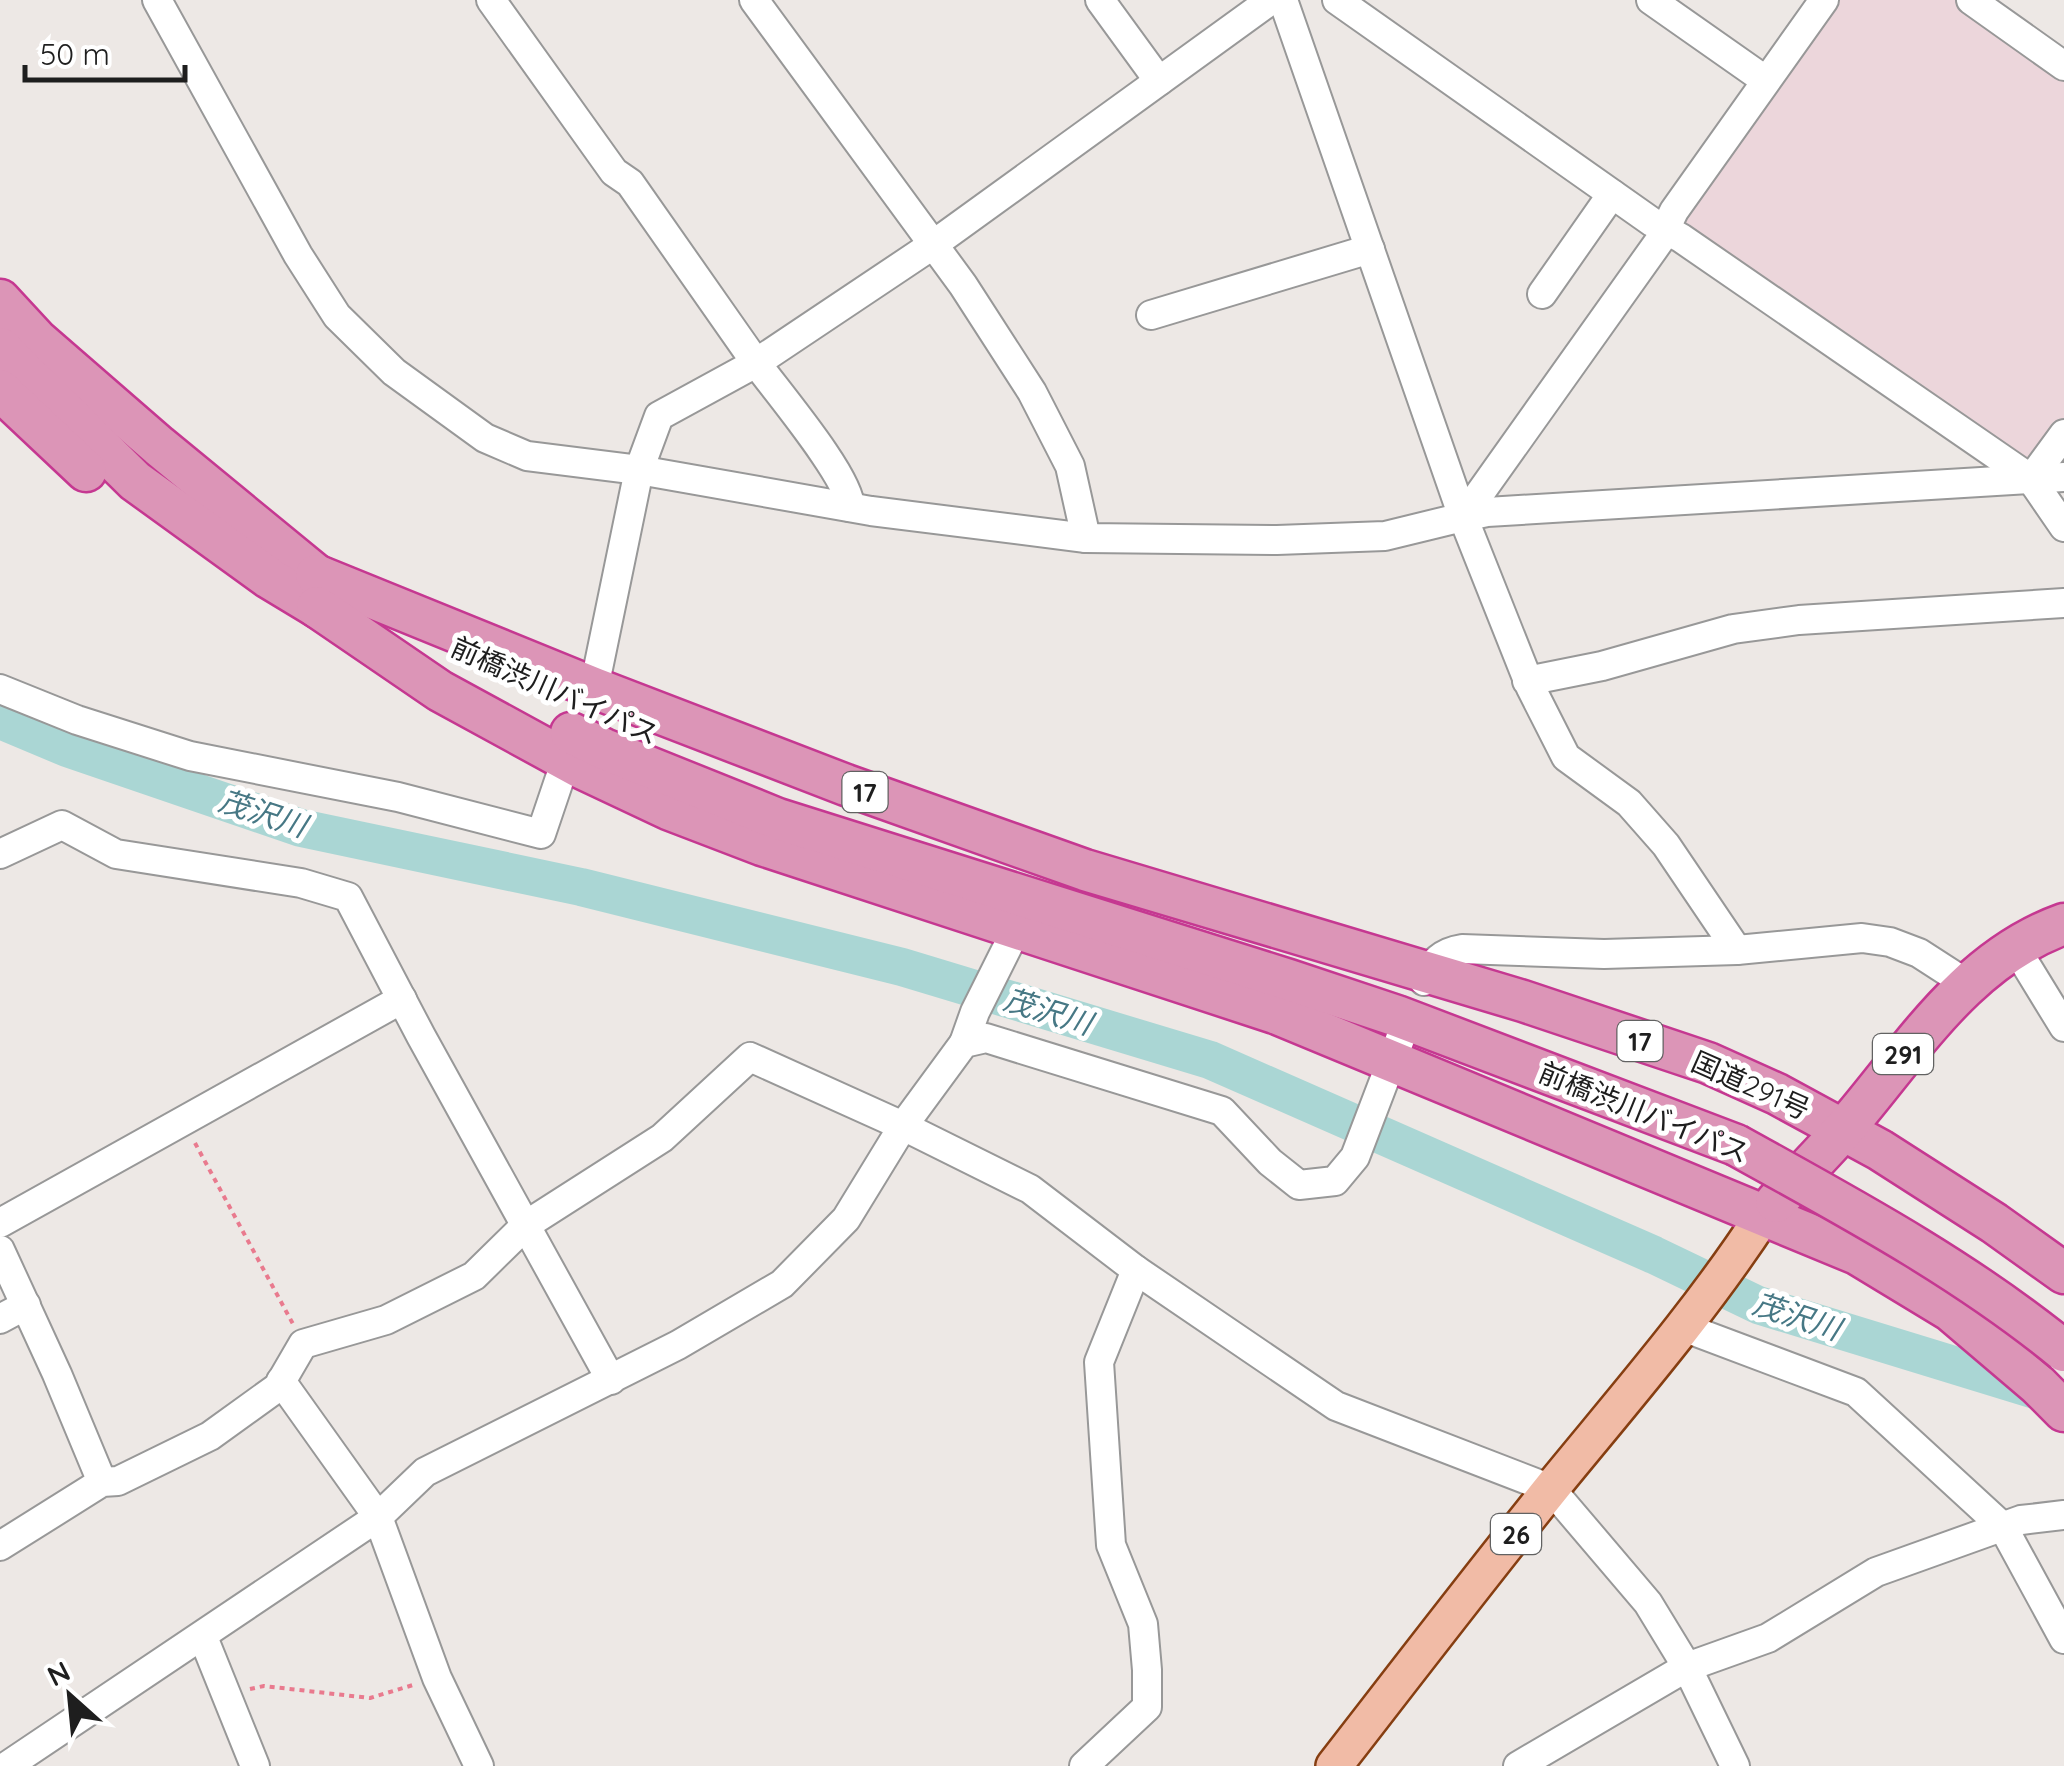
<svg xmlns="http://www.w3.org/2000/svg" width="2064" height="1766" font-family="Quicksand,'Noto Sans JP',sans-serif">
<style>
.commercial{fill:#ecd6db}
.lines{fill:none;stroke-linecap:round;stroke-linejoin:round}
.river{stroke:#aad6d4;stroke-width:38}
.minor-casing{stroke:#989898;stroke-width:32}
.major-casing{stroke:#863e11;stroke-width:40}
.highway-casing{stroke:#c53891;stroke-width:45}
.path{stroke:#e97a8e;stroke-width:4;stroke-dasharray:5 5;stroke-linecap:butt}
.minor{stroke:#fff;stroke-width:28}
.major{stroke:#f1bba6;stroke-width:35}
.highway{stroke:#dc95b7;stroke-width:40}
.highway-bridge-casing{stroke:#c53891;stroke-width:45;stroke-linecap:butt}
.highway-bridge{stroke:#dc95b7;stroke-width:40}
.labels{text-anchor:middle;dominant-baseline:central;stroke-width:10;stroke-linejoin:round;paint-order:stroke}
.shield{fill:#fff;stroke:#626262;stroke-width:2.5}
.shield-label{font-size:25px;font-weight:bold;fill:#1e1e1e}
.street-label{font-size:28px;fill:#1e1e1e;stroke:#fff}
.water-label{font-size:30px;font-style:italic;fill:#477885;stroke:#fff}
</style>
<rect width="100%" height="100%" fill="#ede8e5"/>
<!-- commercial -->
<polygon class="commercial" points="1833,0 1960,0 2064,73 2064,471 2044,473 1686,230 1682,213"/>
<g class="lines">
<!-- river -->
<polyline class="river" points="0,720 67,748 301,828 581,887 902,967 1210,1060 1654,1255 1758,1305 2048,1394"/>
<defs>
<g id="minor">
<polyline points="157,0 298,255 337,316 394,372 485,438 527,456 639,470 871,511 1086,538 1277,540 1385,536 1463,517 1660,240 1674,211 1824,0"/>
<path d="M 491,0 L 614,172 L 630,183 C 671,242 712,301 754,360 C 774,388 851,478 850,507"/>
<polyline points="754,0 963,285 1032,392 1070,466 1086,538"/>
<polyline points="1100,0 1159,81"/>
<polyline points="1283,0 1463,517 1531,688 1566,757 1629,803 1666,845 1737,950"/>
<polyline points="1337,0 1652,222 1681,238 2031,479 2064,527"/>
<polyline points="1651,0 1765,80"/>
<polyline points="1971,0 2064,66"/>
<polyline points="1542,294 1612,194"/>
<polyline points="1151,315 1370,249"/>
<polyline points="2031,479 2064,434"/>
<polyline points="1463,517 1487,512 2064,477"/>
<polyline points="1527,681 1602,666 1733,629 1799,620 2064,603"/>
<polyline points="594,688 639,470 659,416 756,363 934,244 1271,0"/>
<polyline points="0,689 77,720 190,756 398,797 541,834 566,760"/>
<polyline points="0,854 62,825 116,854 301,883 348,897 421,1036 611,1380"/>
<polyline points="2015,947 2064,1027"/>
<path d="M 1424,981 C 1431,962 1442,952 1462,949 L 1604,954 L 1737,950 L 1862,938 L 1890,942 L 1919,953 L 1967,984"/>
<polyline points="964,1043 975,1012 1017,928"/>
<polyline points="0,1223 402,999"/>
<polyline points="0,1250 57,1374 102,1482"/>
<polyline points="0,1319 26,1305"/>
<polyline points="1683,1327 1856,1392 2003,1527 2064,1639"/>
<polyline points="281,1381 378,1517 437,1678 479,1766"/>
<polyline points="0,1546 102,1482 118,1481 210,1436 278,1387 303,1344 386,1320 474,1276 526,1225 662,1138 750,1057 903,1126 1030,1189 1136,1270 1336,1406 1551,1489 1648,1603 1687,1667 1735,1766"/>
<polyline points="203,1637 255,1766"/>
<polyline points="7,1766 378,1517 425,1472 678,1345 782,1284 846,1219 903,1126 964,1043 986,1038 1222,1111 1270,1162 1299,1185 1335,1181 1355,1157 1400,1039"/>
<polyline points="1084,1766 1147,1707 1147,1670 1143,1624 1111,1545 1099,1362 1136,1270"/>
<polyline points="1518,1766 1687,1667 1768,1638 1876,1572 2021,1520 2064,1515"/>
</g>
<path id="major" d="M 1334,1766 C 1407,1672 1479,1578 1554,1485 C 1626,1397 1701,1311 1763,1216"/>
<g id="highway">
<polyline points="0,300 37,340 159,446 316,575 338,586"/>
<polyline points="0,348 135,481 269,578 317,607 340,619"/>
<polyline points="0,390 86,471"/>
<polyline points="316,575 594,688 846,785 1085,870 1523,1001 1708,1063 1777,1094 1880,1150 1994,1223 2064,1273"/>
<polyline points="317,607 440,691 581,768 668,809 762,845 1275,1013 1857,1254 1951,1311 2038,1385 2064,1411"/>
<polyline points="571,733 604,749 778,819 1289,980 1397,1016 1736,1145"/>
<path d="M 1776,1202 C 1798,1178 1822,1154 1844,1129 C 1910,1053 1964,960 2064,924"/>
</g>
</defs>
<!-- minor casing -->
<use href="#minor" class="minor-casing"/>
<!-- major casing -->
<use href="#major" class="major-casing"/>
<!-- highway casing -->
<use href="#highway" class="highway-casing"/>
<!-- path -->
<g class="path">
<polyline points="195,1143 293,1324"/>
<polyline points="250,1689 264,1686 370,1698 413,1685"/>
</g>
<!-- minor -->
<use href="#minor" class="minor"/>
<!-- major -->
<use href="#major" class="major"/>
<!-- highway -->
<use href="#highway" class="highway"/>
<defs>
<path id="highway-bridge" d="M 1736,1145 C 1848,1207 1964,1269 2064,1351"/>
</defs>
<!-- highway-bridge casing -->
<use href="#highway-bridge" class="highway-bridge-casing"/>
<!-- highway-bridge -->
<use href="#highway-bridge" class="highway-bridge"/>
</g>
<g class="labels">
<!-- shield labels -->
<g class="shield">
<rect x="842.5" y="772" width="45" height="40" rx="8"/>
<rect x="1617.5" y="1021" width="45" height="40" rx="8"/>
<rect x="1873" y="1034" width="60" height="40" rx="8"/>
<rect x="1491" y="1514" width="50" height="40" rx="8"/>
</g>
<g class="shield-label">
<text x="865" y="792">17</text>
<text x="1640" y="1041">17</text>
<text x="1903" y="1054">291</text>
<text x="1516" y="1534">26</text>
</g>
<!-- street labels -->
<g class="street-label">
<text transform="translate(555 690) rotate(24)">前橋渋川バイパス</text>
<text transform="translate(1751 1085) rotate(24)">国道291号</text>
<text transform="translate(1644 1112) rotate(22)">前橋渋川バイパス</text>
</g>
<!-- water labels -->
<g class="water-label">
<text transform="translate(263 813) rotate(18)">茂沢川</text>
<text transform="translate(1048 1011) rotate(17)">茂沢川</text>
<text transform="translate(1797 1316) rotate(18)">茂沢川</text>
</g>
</g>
<!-- north arrow -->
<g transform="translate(70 1696) rotate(333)" stroke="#ffffff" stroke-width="8" paint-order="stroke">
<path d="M0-8L18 38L0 25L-18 38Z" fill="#1e1e1e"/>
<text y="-15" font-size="28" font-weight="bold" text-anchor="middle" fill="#1e1e1e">N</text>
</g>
<!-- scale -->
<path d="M25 65v15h160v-15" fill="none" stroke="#1e1e1e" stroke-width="5"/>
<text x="40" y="65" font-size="30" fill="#1e1e1e" stroke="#ffffff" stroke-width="8" paint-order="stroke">50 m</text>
</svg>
